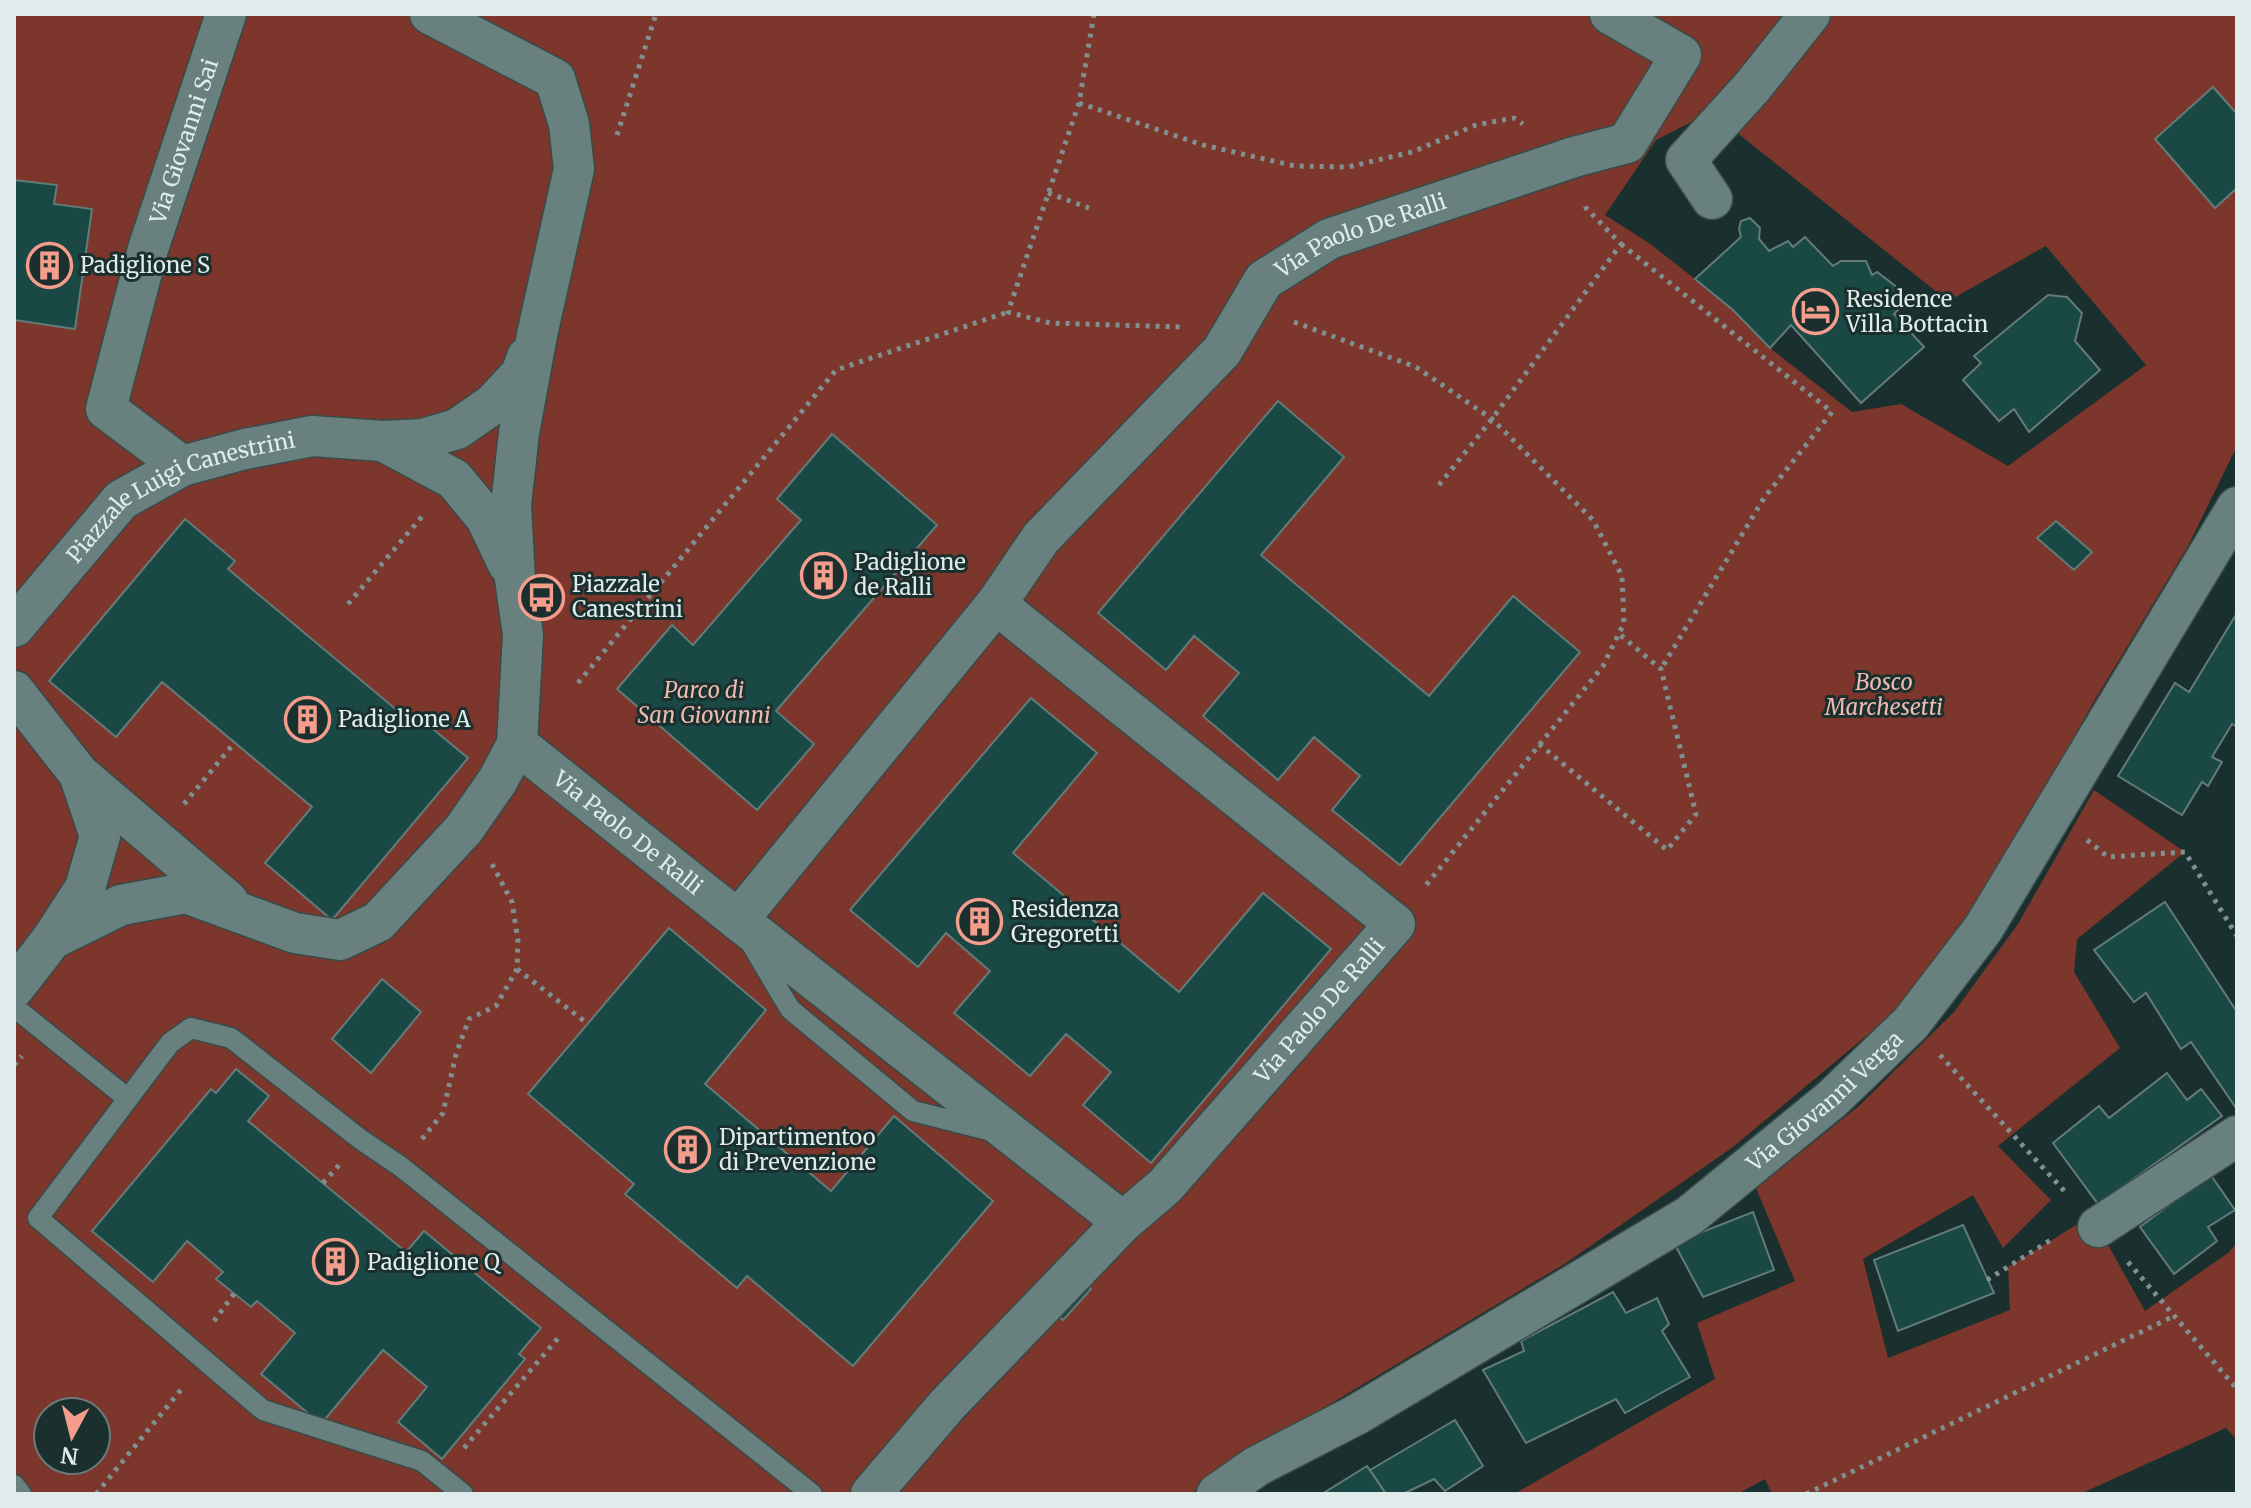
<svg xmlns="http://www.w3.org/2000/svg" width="2251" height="1508" font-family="Merriweather,serif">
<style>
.green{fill:#7c362b;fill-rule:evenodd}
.building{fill:#194845;stroke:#637b79;stroke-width:2}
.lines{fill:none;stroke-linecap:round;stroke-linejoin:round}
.lane-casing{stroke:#384b49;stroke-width:23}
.street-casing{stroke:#384b49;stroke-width:43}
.path{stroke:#7f908f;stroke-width:5;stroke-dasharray:4 6;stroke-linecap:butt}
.lane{stroke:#68807e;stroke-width:20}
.street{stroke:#68807e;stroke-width:40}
.labels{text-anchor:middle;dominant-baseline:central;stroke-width:6;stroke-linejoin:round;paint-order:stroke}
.street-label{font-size:22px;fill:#dfeceb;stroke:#1a302e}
.poi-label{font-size:22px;fill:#dfeceb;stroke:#1a302e;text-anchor:start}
.park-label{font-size:22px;font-style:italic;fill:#efbab0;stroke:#1a302e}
</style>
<rect width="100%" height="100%" fill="#1a302e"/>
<!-- green -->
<g class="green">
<path d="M 14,14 L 1790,14 L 1717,109 L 1656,140 L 1605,215 L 1649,243 L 1695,279 L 1733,310 L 1770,348 L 1852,412 L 1901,404 L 2008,466 L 2146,365 L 2046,246 L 1948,301 L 1735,131 L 1829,14 L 2237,14 L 2237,446 L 2188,546 L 2093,703 L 1974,913 L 1896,1011 L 1733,1147 L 1566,1263 L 1305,1419 L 1214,1476 L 1191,1494 L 14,1494 ZM 48,1412 L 96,1412 L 96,1460 L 48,1460 Z"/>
<polygon points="2094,790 2185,852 2077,939 2074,972 2120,1048 1998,1146 2051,1200 2003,1248 1973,1195 1863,1259 1888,1358 2010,1310 2008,1267 2089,1217 2098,1227 2145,1311 2228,1253 2237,1243 2237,1440 2226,1428 2080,1494 1772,1494 1765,1479 1737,1494 1514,1494 1715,1379 1697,1323 1795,1281 1756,1188 1859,1106 1954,1012 2018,924"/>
</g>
<!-- building -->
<g class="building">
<polygon points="2213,87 2237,114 2237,188 2215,208 2155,139"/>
<polygon points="14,180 57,185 54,204 92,209 75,329 14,320"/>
<polygon points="1750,218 1760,228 1759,239 1769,251 1788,241 1793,247 1805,237 1833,266 1841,261 1866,261 1872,275 1877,272 1902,291 1898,296 1904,303 1894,314 1924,347 1861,403 1791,325 1770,348 1733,310 1695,279 1741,237 1739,229 1741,221"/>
<polygon points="2048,295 2067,297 2082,313 2075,341 2100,370 2029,432 2014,409 1999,421 1963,380 1981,363 1974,356"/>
<polygon points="1278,401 1344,457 1261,555 1429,696 1513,596 1580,652 1400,865 1332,810 1360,776 1314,737 1278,780 1203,716 1239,673 1194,636 1166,670 1098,613"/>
<polygon points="832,434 937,525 776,711 814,744 757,810 617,689 672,625 693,645 801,520 777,499"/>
<polygon points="185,519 235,561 228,569 411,722 417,716 468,758 332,920 265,863 312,807 162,682 116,737 49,681"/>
<polygon points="2056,521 2092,552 2074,570 2037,538"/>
<polygon points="2237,613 2237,727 2232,724 2212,757 2222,762 2208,786 2202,782 2182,815 2118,776 2175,683 2189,692"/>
<polygon points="1031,698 1097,753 1013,853 1179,992 1263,893 1331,949 1151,1163 1083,1105 1111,1072 1066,1034 1030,1076 954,1013 990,971 946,933 918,967 850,910"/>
<polygon points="2165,902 2237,1012 2236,1108 2191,1042 2181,1049 2146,993 2134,1002 2094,950"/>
<polygon points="669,928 766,1010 705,1084 831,1191 894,1116 993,1201 853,1366 747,1276 737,1288 625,1194 634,1184 528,1094"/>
<polygon points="382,979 421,1012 371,1073 332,1039"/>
<polygon points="236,1069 269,1096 248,1121 406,1252 424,1231 541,1328 519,1354 525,1359 442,1459 398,1422 427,1387 383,1350 321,1424 261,1374 295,1333 257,1301 251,1307 216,1279 223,1272 187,1241 153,1282 92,1231 211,1089 216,1093"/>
<polygon points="2167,1073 2187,1100 2201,1089 2222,1116 2098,1204 2053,1143 2099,1106 2109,1118"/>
<polygon points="2210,1174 2235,1210 2208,1227 2217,1241 2174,1274 2140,1227"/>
<polygon points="1753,1212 1774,1270 1703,1297 1674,1243"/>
<polygon points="1963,1225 1994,1293 1898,1331 1874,1260"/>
<polygon points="1081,1281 1091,1289 1063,1320 1054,1312"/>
<polygon points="1613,1292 1626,1313 1657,1298 1669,1324 1662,1331 1690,1377 1625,1413 1616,1399 1526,1443 1483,1370 1524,1351 1521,1341"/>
<polygon points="1455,1420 1483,1466 1445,1491 1434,1479 1403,1494 1386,1494 1370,1470"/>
<polygon points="1367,1466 1386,1494 1322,1494"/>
</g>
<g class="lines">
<defs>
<g id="lane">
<polyline points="752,945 790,1009 913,1111 992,1131"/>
<polyline points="14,1007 127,1098"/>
<polyline points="14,1485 21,1494"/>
<polyline points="463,1494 422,1461 263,1410 38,1218 170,1043 191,1028 231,1038 360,1139 400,1166 812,1494"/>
</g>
<g id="street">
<polyline points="1712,199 1686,160 1753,86 1810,14"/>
<polyline points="383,441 454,479 486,518 508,564"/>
<path id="s1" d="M 182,466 L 106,409 L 148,249 L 226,14"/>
<path id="s2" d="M 14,627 L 121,500 L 182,466 L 245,449 L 312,436 L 383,441 L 423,439 L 457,429 L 493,404 L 521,374 L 527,357"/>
<polyline points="14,691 79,774 100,836 85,888 52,939 14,988"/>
<path id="s3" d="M 517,744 L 738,920 L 1123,1222"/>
<polyline points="79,774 228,901"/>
<path id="s4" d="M 738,920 L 996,604 L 1041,538 L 1222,351 L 1264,280 L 1329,239 L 1574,157 L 1627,143 L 1681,55 L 1610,14"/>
<polyline points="52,939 121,905 186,893 295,933 340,940 378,922 464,829 498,780 517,744 523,635 515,579 511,505 519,433 537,335 574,169 569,124 555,79 430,14"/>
<polyline points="2098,1227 2237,1136"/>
<path id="s5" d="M 871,1494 L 947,1405 L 1123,1222 L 1165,1186 L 1395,924 L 996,604"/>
<path id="s6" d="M 1217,1494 L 1257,1466 L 1356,1415 L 1689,1216 L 1832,1099 L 1911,1023 L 1983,929 L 2237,507"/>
</g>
</defs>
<!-- lane casing -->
<use href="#lane" class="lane-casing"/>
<!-- street casing -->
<use href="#street" class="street-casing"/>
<!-- path -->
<g class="path">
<polyline points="1094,14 1079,103 1008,312 1050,323 1182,327"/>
<polyline points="1079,103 1203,145 1295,166 1348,167 1412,152 1476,125 1514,118 1523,124"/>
<polyline points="617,135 656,14"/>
<polyline points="1048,193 1089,208"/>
<polyline points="1621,244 1832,412 1764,498 1661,669"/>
<polyline points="1294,322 1416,367 1492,419 1593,520 1622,576 1624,623 1603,666 1423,889"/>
<polyline points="1439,485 1492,419 1621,244 1586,208 1584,202"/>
<polyline points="348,604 425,513"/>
<polyline points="578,683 836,370 1008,312"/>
<polyline points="1539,744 1667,850 1696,814 1661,669 1619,634"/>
<polyline points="184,804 235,742"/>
<polyline points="2087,840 2108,857 2185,852 2237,936"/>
<polyline points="517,969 588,1024"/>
<polyline points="1940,1055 2068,1195"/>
<polyline points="14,1065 22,1056"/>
<polyline points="422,1139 443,1113 456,1054 469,1019 496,1006 517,969 518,941 512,902 492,864"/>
<polyline points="323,1183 339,1165"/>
<polyline points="2128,1262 2237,1389"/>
<polyline points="1987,1280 2054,1238"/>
<polyline points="214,1321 234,1294"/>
<polyline points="464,1448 559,1337"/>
<polyline points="96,1494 184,1386"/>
<polyline points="1806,1494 2174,1316"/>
</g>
<!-- lane -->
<use href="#lane" class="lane"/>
<!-- street -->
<use href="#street" class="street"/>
</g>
<!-- icons -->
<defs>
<symbol id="building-ring" viewBox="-11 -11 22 22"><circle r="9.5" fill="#1a302e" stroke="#f49d8d" stroke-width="1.5"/><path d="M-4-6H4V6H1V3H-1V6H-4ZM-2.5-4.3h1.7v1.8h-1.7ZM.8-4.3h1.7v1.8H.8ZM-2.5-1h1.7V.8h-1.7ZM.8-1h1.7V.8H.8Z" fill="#f49d8d"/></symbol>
<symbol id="hotel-ring" viewBox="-11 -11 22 22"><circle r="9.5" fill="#1a302e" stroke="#f49d8d" stroke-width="1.5"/><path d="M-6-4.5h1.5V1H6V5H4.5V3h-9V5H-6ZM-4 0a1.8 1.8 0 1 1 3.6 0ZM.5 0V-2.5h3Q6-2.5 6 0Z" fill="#f49d8d"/></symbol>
<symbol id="bus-ring" viewBox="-11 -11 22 22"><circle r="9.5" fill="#1a302e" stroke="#f49d8d" stroke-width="1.5"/><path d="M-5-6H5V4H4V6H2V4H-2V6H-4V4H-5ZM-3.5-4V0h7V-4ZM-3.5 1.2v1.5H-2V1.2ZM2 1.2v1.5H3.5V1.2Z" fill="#f49d8d"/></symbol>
</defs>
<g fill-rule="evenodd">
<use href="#building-ring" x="24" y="240" width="51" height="51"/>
<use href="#hotel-ring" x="1790" y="286" width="51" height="51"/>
<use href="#building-ring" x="798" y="550" width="51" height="51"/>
<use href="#bus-ring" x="516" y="572" width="51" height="51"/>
<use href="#building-ring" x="282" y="694" width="51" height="51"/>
<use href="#building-ring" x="954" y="896" width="51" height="51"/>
<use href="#building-ring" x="662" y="1124" width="51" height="51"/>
<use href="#building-ring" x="310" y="1236" width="51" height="51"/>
</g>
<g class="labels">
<!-- street labels -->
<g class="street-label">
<text stroke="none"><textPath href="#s1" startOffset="374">Via Giovanni Sai</textPath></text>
<text stroke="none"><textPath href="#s4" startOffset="938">Via Paolo De Ralli</textPath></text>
<text stroke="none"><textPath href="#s2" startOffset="220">Piazzale Luigi Canestrini</textPath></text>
<text stroke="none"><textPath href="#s3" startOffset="142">Via Paolo De Ralli</textPath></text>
<text stroke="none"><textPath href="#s5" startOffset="660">Via Paolo De Ralli</textPath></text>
<text stroke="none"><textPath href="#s6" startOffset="726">Via Giovanni Verga</textPath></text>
</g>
<!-- poi labels -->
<g class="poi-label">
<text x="80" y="265">Padiglione S</text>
<text x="1846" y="299">Residence<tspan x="1846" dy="25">Villa Bottacin</tspan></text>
<text x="854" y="562">Padiglione<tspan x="854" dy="25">de Ralli</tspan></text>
<text x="572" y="584">Piazzale<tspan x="572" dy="25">Canestrini</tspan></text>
<text x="338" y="719">Padiglione A</text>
<text x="1011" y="909">Residenza<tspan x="1011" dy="25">Gregoretti</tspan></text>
<text x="719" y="1137">Dipartimentoo<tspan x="719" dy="25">di Prevenzione</tspan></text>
<text x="367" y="1262">Padiglione Q</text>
</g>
<!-- park labels -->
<g class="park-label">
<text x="1884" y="682">Bosco<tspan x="1884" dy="25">Marchesetti</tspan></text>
<text x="704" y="690">Parco di<tspan x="704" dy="25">San Giovanni</tspan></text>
</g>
</g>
<!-- border -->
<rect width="2251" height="1508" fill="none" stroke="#dfeceb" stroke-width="32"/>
<!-- north arrow -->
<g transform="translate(72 1436) rotate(187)"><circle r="38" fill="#1a302e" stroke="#697b7a" stroke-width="2"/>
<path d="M0-6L14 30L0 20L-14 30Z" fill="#f49d8d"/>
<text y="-12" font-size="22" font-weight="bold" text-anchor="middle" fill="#dfeceb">N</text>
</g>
</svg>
